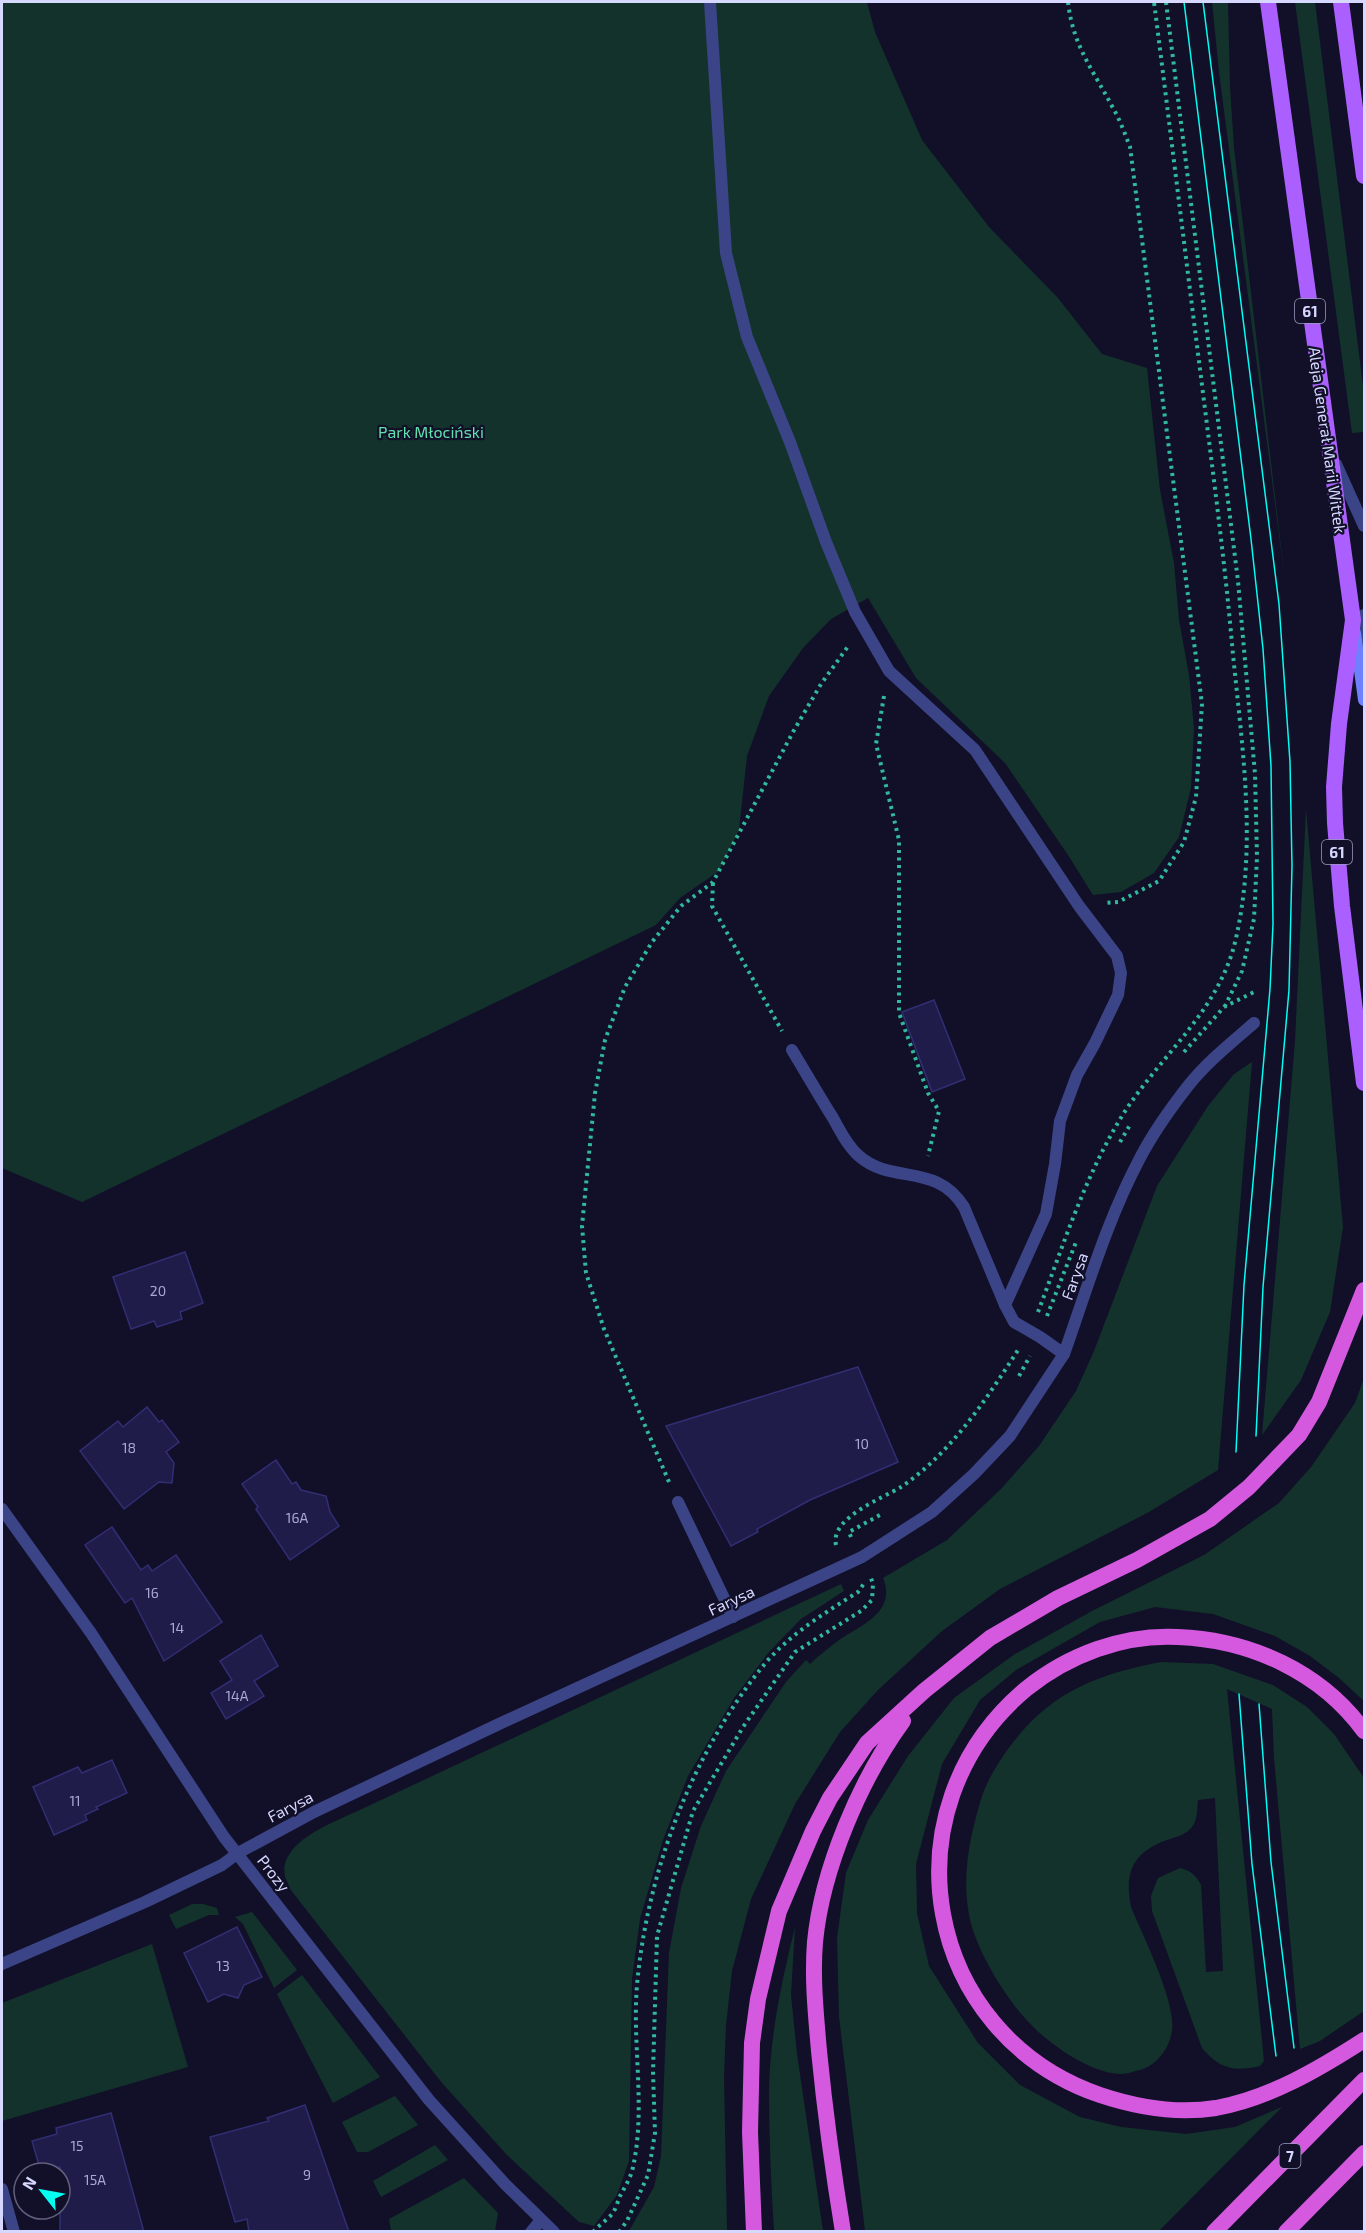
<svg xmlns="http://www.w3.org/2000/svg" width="1366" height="2233" font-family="'Exo 2',sans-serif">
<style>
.green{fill:#13322c}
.building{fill:#1f1c49;stroke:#322e74;stroke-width:1.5}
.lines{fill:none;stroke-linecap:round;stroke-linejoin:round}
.path{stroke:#31b99d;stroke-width:4;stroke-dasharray:3 4.5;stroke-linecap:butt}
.service{stroke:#3b4486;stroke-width:12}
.minor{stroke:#3b4486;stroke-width:12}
.secondary{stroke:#6f80fe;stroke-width:12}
.primary{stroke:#ab5ffe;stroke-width:16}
.trunk{stroke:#d459de;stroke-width:16}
.tram{stroke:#05fdf1;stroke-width:1.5}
.labels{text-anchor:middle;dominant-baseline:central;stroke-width:4.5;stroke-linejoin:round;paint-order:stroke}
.number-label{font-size:14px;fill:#a9a9d2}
.shield{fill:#111028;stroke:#9c9cbe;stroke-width:1.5}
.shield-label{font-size:15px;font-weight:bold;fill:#d7d8ff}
.park-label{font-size:16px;fill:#62e0ae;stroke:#111028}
.street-label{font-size:16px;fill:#d7d8ff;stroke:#111028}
</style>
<rect width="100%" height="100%" fill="#111028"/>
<!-- green -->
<g class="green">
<polygon points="2,2 867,2 875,32 922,140 989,227 1058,298 1102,354 1147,368 1160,490 1174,563 1179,620 1189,675 1194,728 1191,788 1179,837 1154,873 1121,892 1093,895 1068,855 1005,763 916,678 868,598 831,619 803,648 769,696 747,756 739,830 719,871 680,898 656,925 82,1202 2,1168"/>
<polygon points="1212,2 1228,2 1230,87 1234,148 1285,581 1219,72"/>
<polygon points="1295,2 1315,2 1364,394 1364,432 1352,433"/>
<polygon points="1306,809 1343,1227 1330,1312 1301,1380 1262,1435 1295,1041"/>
<path d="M 1252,1062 L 1218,1470 L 1149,1512 L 1000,1589 L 942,1631 L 877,1691 L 840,1732 L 795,1804 L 751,1899 L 732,1971 L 726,2025 L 724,2078 L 727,2231 L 629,2231 L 654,2187 L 661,2156 L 669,1953 L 681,1888 L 701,1826 L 726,1771 L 786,1682 L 806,1660 L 810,1664 C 819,1655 829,1648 839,1640 C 861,1625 897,1612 883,1578 L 947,1540 L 1001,1489 L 1039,1446 L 1076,1391 L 1094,1351 L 1157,1186 L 1208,1106 L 1234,1074 Z"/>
<polygon points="1364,1378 1364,1701 1339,1678 1310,1656 1275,1636 1213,1614 1155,1607 1100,1622 1016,1670 980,1700 942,1764 916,1864 917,1913 929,1966 978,2043 1020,2085 1080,2117 1121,2127 1186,2134 1235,2127 1282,2107 1159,2231 865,2231 839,2017 837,1938 846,1873 868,1820 908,1756 954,1698 1015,1654 1092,1611 1204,1555 1279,1503 1311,1467 1355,1403"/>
<path d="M 841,1584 L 844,1591 L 801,1619 L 769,1652 L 734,1698 L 688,1776 L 663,1840 L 640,1919 L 632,1979 L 629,2161 L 617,2195 L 594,2226 L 579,2222 L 507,2155 L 442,2083 L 290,1889 C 289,1885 286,1880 285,1876 C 278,1841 337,1821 362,1809 Z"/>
<path d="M 1161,1662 L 1213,1664 L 1273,1685 L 1307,1707 L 1334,1734 L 1364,1778 L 1364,2011 L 1320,2041 L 1300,2049 L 1274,1758 L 1272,1709 L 1227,1689 L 1264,2061 L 1260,2066 C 1233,2072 1220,2069 1202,2048 L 1152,1911 L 1151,1896 L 1158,1878 L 1180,1868 C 1191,1871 1196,1875 1201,1885 L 1206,1972 L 1223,1971 L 1215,1798 L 1198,1800 C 1197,1809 1198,1819 1192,1827 C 1186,1835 1175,1837 1167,1840 C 1133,1852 1124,1872 1131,1907 C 1143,1936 1176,2002 1172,2030 C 1170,2048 1157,2065 1140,2070 C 1134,2071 1127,2074 1122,2074 C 1089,2074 1043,2040 1023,2016 C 1004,1994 982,1958 973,1930 C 959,1886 969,1838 982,1796 C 988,1779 998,1763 1008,1749 C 1049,1693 1094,1675 1161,1662 Z"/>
<polygon points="192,1904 203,1904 217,1908 219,1915 209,1915 176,1929 169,1915"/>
<polygon points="252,1912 297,1970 274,1988 243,1924 235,1917"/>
<path d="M 795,1927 L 791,1995 L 797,2054 L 823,2231 L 774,2231 C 771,2184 769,2137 769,2090 C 770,2035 782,1980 795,1927 Z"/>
<polygon points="152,1944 188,2067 2,2121 2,2003"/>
<polygon points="302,1975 380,2077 333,2103 277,1994"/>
<polygon points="395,2096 418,2125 368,2152 357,2152 342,2122"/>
<polygon points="435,2145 448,2160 381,2197 373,2181"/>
<polygon points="464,2178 498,2213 495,2231 391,2231 389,2219"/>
</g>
<!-- building -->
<g class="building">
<polygon points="934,1000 965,1079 932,1092 902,1012"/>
<polygon points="185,1252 203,1303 180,1312 182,1319 157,1327 154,1321 131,1329 113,1277"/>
<polygon points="858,1367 898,1462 810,1500 757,1529 758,1532 731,1546 666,1426"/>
<polygon points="147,1407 159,1422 162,1420 179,1442 166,1452 174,1463 172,1483 159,1482 124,1509 80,1451 118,1421 123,1427"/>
<polygon points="276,1460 292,1484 296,1482 301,1490 326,1496 330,1512 339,1526 290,1560 256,1509 258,1507 242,1484"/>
<polygon points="112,1527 141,1570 148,1565 152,1571 176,1555 222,1622 164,1661 132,1598 125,1603 85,1545"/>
<polygon points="261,1635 278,1666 254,1681 264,1696 226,1719 211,1693 232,1680 220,1661"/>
<polygon points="112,1760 127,1793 96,1807 98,1809 85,1815 87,1820 54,1835 33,1787 78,1767 82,1773"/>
<polygon points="237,1927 262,1977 244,1985 238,1998 224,1994 208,2002 184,1953"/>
<polygon points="305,2105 349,2232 249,2232 247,2219 235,2222 210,2137 269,2121 267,2118"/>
<polygon points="111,2113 144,2232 60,2232 60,2167 41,2172 32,2141 57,2134 56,2128"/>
</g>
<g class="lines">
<!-- path -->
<g class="path">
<path d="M 1068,2 C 1073,46 1093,70 1113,108 C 1120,120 1125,134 1130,147 L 1202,704 L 1196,797 L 1184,842 L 1159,881 L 1118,902 L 1104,903"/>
<polyline points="1166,2 1238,581 1255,774 1257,857 1254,919 1242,971 1225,1006"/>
<polyline points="884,696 876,744 899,840 899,1013 928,1093 939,1111 928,1156"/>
<polyline points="713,883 712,906 782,1031"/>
<polyline points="1184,1052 1224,1007 1256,991"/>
<polyline points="1120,1142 1130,1125"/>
<path d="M 1038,1312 C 1063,1246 1085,1176 1122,1116 C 1160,1055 1220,1011 1236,938 C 1258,842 1241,740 1232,644 C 1224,554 1212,466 1201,377 C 1185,252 1170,127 1154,2"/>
<polyline points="1047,1316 1076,1242"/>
<polyline points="1019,1376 1030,1356"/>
<polyline points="669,1482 604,1329 586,1273 582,1226 595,1093 605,1040 625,987 652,942 681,906 713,882 793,732 821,684 849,645"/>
<polyline points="851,1537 849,1532 880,1515"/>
<path d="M 836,1545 C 830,1518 881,1499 901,1487 C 951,1453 986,1400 1018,1350"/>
<path d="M 593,2232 C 599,2225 607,2220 613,2213 C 616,2208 618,2201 620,2196 C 625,2187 631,2177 633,2167 C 646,2108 632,2045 637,1985 C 647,1874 690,1759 759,1671 C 785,1637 823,1614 858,1592 L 865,1582"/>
<polyline points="619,2232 627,2221 648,2175 655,2133 653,2072 657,1936 693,1811 743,1727 795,1652 861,1611 872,1600 873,1584 871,1578"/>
</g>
<!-- service -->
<g class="service">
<polyline points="710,2 726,253 747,337 790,442 826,542 855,612 889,671 975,750 1079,906 1117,956 1121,973 1118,995 1095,1043 1077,1075 1060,1121 1055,1164 1046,1214 1005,1305"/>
<polyline points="1336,464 1364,526"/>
<polyline points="1358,649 1364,615"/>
<path d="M 792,1050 C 806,1073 819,1096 833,1118 C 840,1131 848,1146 859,1156 C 892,1185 936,1162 964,1207 L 1005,1305 L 1014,1322 L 1040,1337 L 1064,1354 C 1087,1289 1107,1220 1140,1158 C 1153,1133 1170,1109 1188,1086 C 1207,1062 1231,1043 1254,1023"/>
<polyline points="678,1502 733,1617"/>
<polyline points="2,2189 14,2232"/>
</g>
<!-- minor -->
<g class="minor">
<polyline points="2,1509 91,1633 224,1837 429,2100 505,2184 554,2232"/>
<polyline points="2,1964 145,1902 222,1865 238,1853 314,1812 499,1724 862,1557 932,1512 974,1474 1010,1436 1064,1354"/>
<polyline points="531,2232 541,2220"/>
</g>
<!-- secondary -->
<polyline class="secondary" points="1355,633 1364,700"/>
<!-- primary -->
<g class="primary">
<polyline points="1268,2 1353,620 1339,724 1334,787 1335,823 1342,906 1364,1083"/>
<polyline points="1341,2 1364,176"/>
</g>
<!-- trunk -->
<g class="trunk">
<path d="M 1364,1731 C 1321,1672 1251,1640 1178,1637 C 1123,1634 1068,1655 1026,1689 C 883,1809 923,2034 1100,2095 C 1136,2107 1178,2114 1216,2108 C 1270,2098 1319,2069 1364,2040"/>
<polyline points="754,2232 750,2132 752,2043 758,1999 779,1911 813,1831 830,1798 867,1743 924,1691 990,1638 1058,1598 1137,1560 1210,1519 1249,1487 1299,1435 1319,1402 1364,1290"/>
<path d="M 843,2232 C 833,2171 825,2112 819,2051 C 816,2015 812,1979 815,1942 C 822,1869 860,1780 903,1721"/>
<polyline points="1214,2232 1364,2080"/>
<polyline points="1286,2232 1364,2153"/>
</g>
<!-- tram -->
<g class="tram">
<polyline points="1184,2 1251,539 1263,649 1271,766 1273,924 1270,989 1244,1285 1236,1452"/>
<polyline points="1203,2 1279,604 1290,762 1292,866 1289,990 1263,1287 1256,1436"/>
<polyline points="1239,1694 1252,1864 1276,2056"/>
<polyline points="1259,1704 1271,1862 1294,2048"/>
</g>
</g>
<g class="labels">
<!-- number labels -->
<g class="number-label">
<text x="158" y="1290">20</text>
<text x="862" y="1443">10</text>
<text x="129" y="1447">18</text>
<text x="297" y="1517">16A</text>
<text x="152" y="1592">16</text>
<text x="177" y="1627">14</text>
<text x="237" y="1695">14A</text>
<text x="75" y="1800">11</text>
<text x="223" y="1965">13</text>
<text x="77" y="2145">15</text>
<text x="307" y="2174">9</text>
<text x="95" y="2179">15A</text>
</g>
<!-- shield labels -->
<g class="shield">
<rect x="1295" y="299" width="30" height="24" rx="4.5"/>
<rect x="1322" y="840" width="30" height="24" rx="4.5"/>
<rect x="1279.5" y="2144" width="21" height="24" rx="4.5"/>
</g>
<g class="shield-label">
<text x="1310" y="311">61</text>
<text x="1337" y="852">61</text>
<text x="1290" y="2156">7</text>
</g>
<!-- park labels -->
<g class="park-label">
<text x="431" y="431">Park Młociński</text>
</g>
<!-- street labels -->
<g class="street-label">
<text transform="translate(1328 440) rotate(82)">Aleja Generał Marii Wittek</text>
<text transform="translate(1074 1276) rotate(-70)">Farysa</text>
<text transform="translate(731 1600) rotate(-25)">Farysa</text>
<text transform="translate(290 1806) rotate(-27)">Farysa</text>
<text transform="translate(274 1873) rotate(52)">Prozy</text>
</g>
</g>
<!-- border -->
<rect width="1366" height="2233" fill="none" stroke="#d7d8ff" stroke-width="6"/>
<!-- north arrow -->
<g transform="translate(42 2191) rotate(301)"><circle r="28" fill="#111028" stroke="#60607e" stroke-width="1.5"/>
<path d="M0-4.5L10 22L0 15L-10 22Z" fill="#05fdf1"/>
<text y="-9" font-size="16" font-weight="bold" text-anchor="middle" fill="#d7d8ff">N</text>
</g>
</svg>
